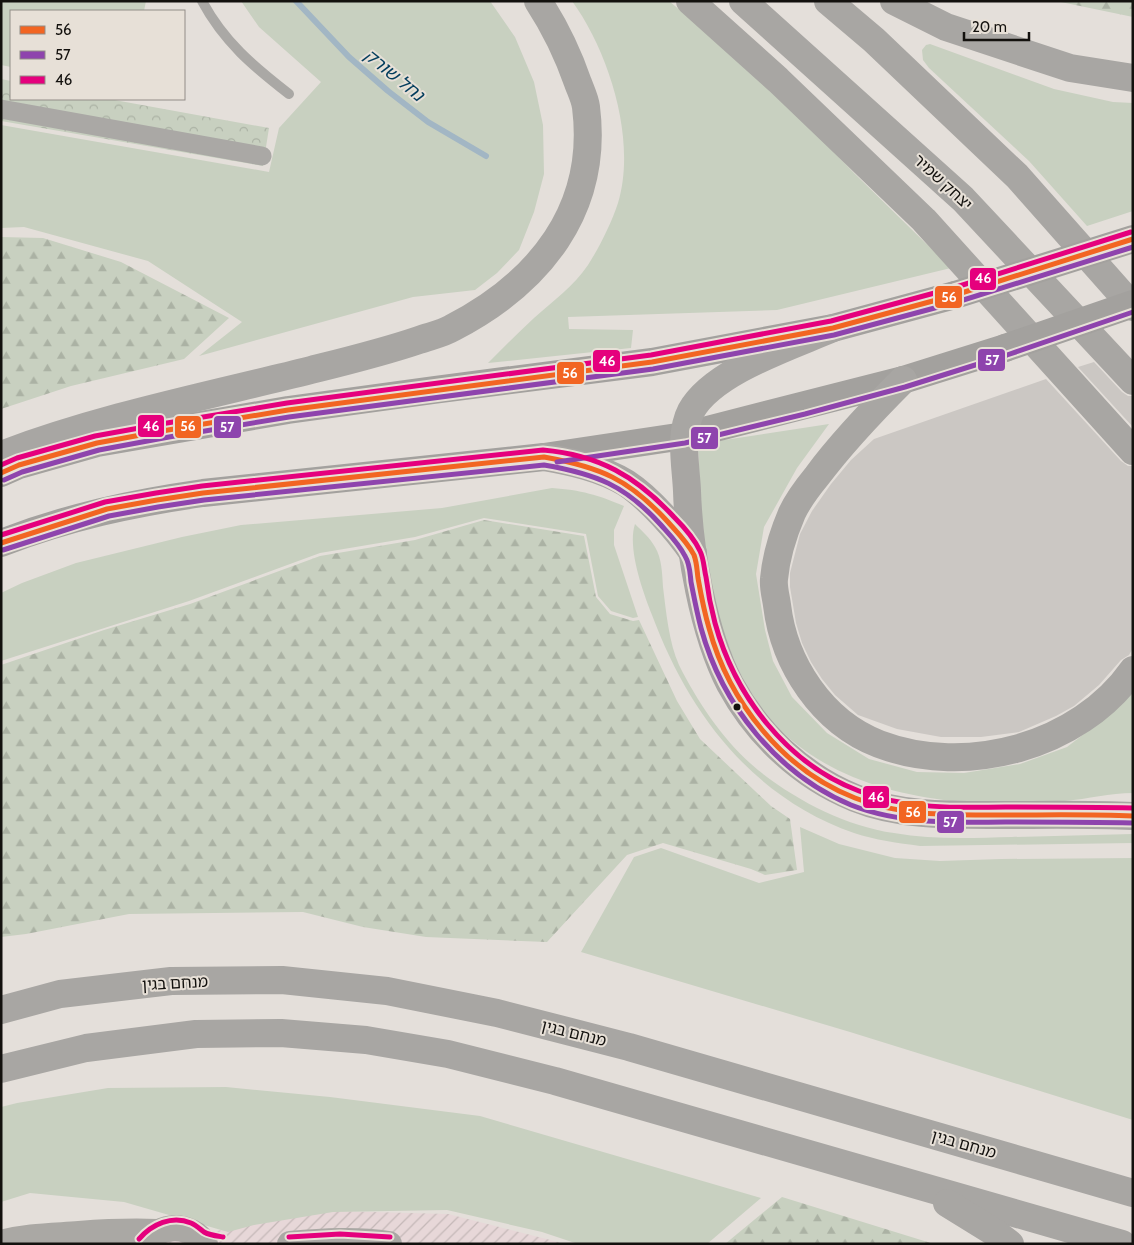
<svg xmlns="http://www.w3.org/2000/svg" width="1134" height="1245" font-family="Cabin,'Noto Sans Hebrew',sans-serif">
<style>
.industrial{fill:url(#industrial-furrows)}
.grass{fill:#c8d0c0}
.forest{fill:url(#forest-firs)}
.park{fill:url(#park-crowns)}
.lines{fill:none;stroke-linecap:round;stroke-linejoin:round}
.stream{stroke:#a2b6c4;stroke-width:6}
.building{fill:#cbc7c3}
.lane{stroke:#aaa8a5;stroke-width:10}
.street{stroke:#aaa8a5;stroke-width:19}
.secondary{stroke:#aaa8a4;stroke-width:26}
.primary{stroke:#a3a19e;stroke-width:28}
.highway{stroke:#a8a6a3;stroke-width:28}
.primary-bridge{stroke:#a3a19e;stroke-width:28}
.bus-1-casing{stroke:#e7e0d7;stroke-width:9}
.bus-2-casing{stroke:#e7e0d7;stroke-width:9}
.bus-3-casing{stroke:#e7e0d7;stroke-width:9}
.bus-1{stroke:#f26522;stroke-width:5}
.bus-2{stroke:#8e44ad;stroke-width:5}
.bus-3{stroke:#e5007d;stroke-width:5}
.bus-dot{fill:#13110e;stroke:#e7e0d7;stroke-width:2}
.labels{text-anchor:middle;dominant-baseline:central;stroke-width:4;stroke-linejoin:round;paint-order:stroke}
.street-label{font-size:16px;fill:#13110e;stroke:#e7e0d7}
.water-label{font-size:18px;font-style:italic;fill:#033d5d;stroke:#e7e0d7}
.line-badge{stroke:#e7e0d7;stroke-width:2}
.badge-label{font-size:14px;text-anchor:middle;font-weight:bold;fill:#fff}
</style>
<defs>
<pattern id="industrial-furrows" width="10" height="10" patternUnits="userSpaceOnUse" patternTransform="scale(1.25)"><rect width="10" height="10" fill="#e7d7d8"/><path d="M-1 1l2-2M0 10L10 0M9 11l2-2" fill="none" stroke="#c5b8b8"/></pattern>
<pattern id="forest-firs" width="22" height="20" patternUnits="userSpaceOnUse" patternTransform="scale(1.25)"><rect width="22" height="20" fill="#c8d0c0"/><path d="M5 1l3.5 6h-7zM16 11l3.5 6h-7z" fill="#abb2a4"/></pattern>
<pattern id="park-crowns" width="20" height="18" patternUnits="userSpaceOnUse" patternTransform="scale(1.25)"><rect width="20" height="18" fill="#c8d0c0"/><path d="M2 6a3 3 0 1 1 6 0M12 15a3 3 0 1 1 6 0" fill="none" stroke="#abb2a4"/></pattern>
</defs>
<rect width="100%" height="100%" fill="#e4dfda"/>
<!-- industrial -->
<polygon class="industrial" points="333,1211 448,1214 566,1244 142,1244"/>
<!-- grass -->
<g class="grass">
<polygon points="1,1 146,1 144,11 11,11 11,67 1,65"/>
<polygon points="241,1 490,1 515,37 534,82 543,125 544,174 534,212 519,250 497,273 475,290 413,297 199,356 242,322 148,261 24,227 1,228 1,125 269,172 279,128 321,82 259,27"/>
<path d="M 572,1 L 669,1 L 771,87 L 854,173 L 951,268 L 777,310 L 568,317 L 569,329 L 633,330 L 631,348 L 488,363 C 503,348 518,333 534,318 C 553,301 574,286 588,265 C 600,246 611,224 618,203 C 637,140 609,52 572,1 Z"/>
<polygon points="930,44 1054,89 1113,102 1133,103 1133,211 1087,226 1029,161 929,68 923,60 922,50 926,45"/>
<path d="M 829,424 L 797,468 L 764,527 L 756,574 L 765,630 L 773,661 L 792,697 L 827,733 L 869,759 L 917,772 L 964,773 L 1020,764 L 1067,747 L 1119,707 L 1133,692 L 1133,793 C 1110,793 1088,799 1065,801 C 1047,802 1028,801 1009,801 C 990,801 971,802 952,801 C 878,793 800,766 757,702 C 742,681 733,658 724,634 C 715,607 707,578 704,550 C 700,515 700,479 698,444 Z"/>
<path d="M 552,488 C 581,490 598,495 624,506 L 614,530 L 614,545 L 638,617 L 633,618 L 611,611 L 598,596 L 586,534 L 484,518 L 415,537 L 320,553 L 189,601 L 1,661 L 1,593 L 22,583 L 76,563 L 182,537 L 241,525 L 442,508 Z"/>
<path d="M 635,524 C 642,531 650,538 655,547 C 662,559 662,573 663,587 C 666,611 669,643 679,665 C 698,703 725,743 758,770 C 797,801 846,826 894,833 C 933,840 972,838 1012,837 C 1052,836 1092,835 1133,834 L 1133,843 L 920,846 C 898,843 875,840 854,833 C 752,797 689,714 652,615 C 643,592 627,548 635,524 Z"/>
<polygon points="800,827 839,844 895,858 940,861 1001,859 1133,858 1133,1120 850,1032 581,952 634,857 661,848 759,883 804,872"/>
<polygon points="226,1087 330,1097 480,1116 761,1198 707,1244 578,1244 542,1232 447,1210 333,1212 254,1225 228,1232 124,1202 30,1193 1,1202 1,1107 17,1103 108,1088"/>
</g>
<!-- forest -->
<g class="forest">
<polygon points="1056,1 1133,1 1133,17"/>
<polygon points="1,237 43,238 121,262 229,318 184,359 71,386 1,409"/>
<polygon points="484,520 584,536 596,597 610,614 633,621 639,620 677,701 700,739 771,806 790,819 797,870 765,875 751,869 663,843 627,855 547,942 426,937 363,927 303,912 129,914 26,934 1,937 1,665 104,630 190,604 320,556 415,540"/>
<polygon points="782,1197 934,1244 725,1244"/>
</g>
<!-- park -->
<polygon class="park" points="1,79 11,81 11,99 109,99 269,128 263,166 1,121"/>
<g class="lines">
<!-- stream -->
<polyline class="stream" points="296,1 349,57 388,91 428,122 486,156"/>
</g>
<!-- building -->
<g class="building">
<polygon points="1094,362 1122,392 1128,396 1133,396 1133,427 1078,367"/>
<polygon points="1046,379 1121,461 1128,466 1133,466 1133,648 1129,655 1121,660 1099,685 1074,706 1056,716 1019,732 981,737 941,737 897,729 858,715 835,695 822,679 811,662 802,643 796,623 790,587 790,573 800,534 812,511 831,484 851,460 874,439"/>
</g>
<g class="lines">
<!-- lane -->
<path class="lane" d="M 202,1 C 224,42 253,66 289,94"/>
<!-- street -->
<polyline class="street" points="1,109 262,156"/>
<!-- secondary -->
<g class="secondary">
<path d="M 1,1243 C 27,1236 53,1236 79,1234 C 105,1232 131,1231 157,1232"/>
<path d="M 145,1244 C 160,1223 190,1223 205,1244"/>
<path d="M 290,1244 C 323,1241 356,1239 389,1244"/>
</g>
<!-- primary -->
<g class="primary">
<polyline points="1,473 19,465 97,443 288,410 434,390 652,362 833,328 955,295"/>
<path d="M 1,543 C 68,517 133,503 203,493 L 544,457 L 684,436 L 903,380 L 1005,348"/>
</g>
<!-- highway -->
<g class="highway">
<polyline points="690,1 778,80 924,220 1133,451"/>
<polyline points="743,1 963,199 1133,381"/>
<polyline points="828,1 874,40 1017,176 1133,307"/>
<polyline points="894,1 946,27 1070,68 1133,78"/>
<path d="M 833,328 C 792,346 713,371 691,411 C 679,434 686,466 687,491 C 689,550 703,632 730,684 C 757,734 801,776 855,798 C 899,816 950,815 997,815 C 1042,815 1088,814 1133,816"/>
<path d="M 903,380 C 872,411 843,441 817,476 C 808,487 798,500 792,513 C 783,534 776,557 774,579 C 773,587 776,597 777,605 C 784,664 822,722 879,744 C 966,777 1079,747 1133,670"/>
<path d="M 1,455 C 101,417 207,396 311,370 C 347,361 384,352 419,340 C 430,336 442,334 452,328 C 539,283 599,210 586,107 C 585,99 581,91 578,83 C 568,54 555,27 538,1"/>
<path d="M 544,457 C 572,462 601,468 626,483 C 649,498 677,530 693,553"/>
<polyline points="1,1010 60,994 171,981 282,980 387,991 497,1013 629,1047 1133,1193"/>
<polyline points="1,1069 86,1048 196,1034 281,1033 366,1040 448,1054 555,1081 1122,1244"/>
<polyline points="947,1203 997,1234 1010,1244"/>
</g>
<!-- primary-bridge -->
<g class="primary-bridge">
<polyline points="955,295 1133,239"/>
<polyline points="1005,348 1133,304"/>
</g>
<defs>
<g id="bus-1">
<polyline points="1,473 19,465 97,443 168,430 288,410 652,362 833,328 955,295 1133,239"/>
<path d="M 1,543 L 107,509 L 157,500 L 203,493 L 544,457 C 600,467 629,479 668,522 C 677,532 688,543 694,555 C 697,563 697,571 698,578 C 701,595 704,611 709,628 C 729,702 783,770 855,798 C 902,817 955,815 1005,815 C 1047,815 1090,814 1133,816"/>
</g>
<g id="bus-2">
<polyline points="557,462 685,443 805,414 905,387 1007,355 1133,312"/>
<polyline points="4,480 22,472 99,450 169,437 289,417 653,369 834,335 957,302 1133,247"/>
<path d="M 3,550 L 109,516 L 158,507 L 204,500 L 544,465 C 596,474 625,485 661,525 C 670,535 679,544 685,556 C 690,564 690,573 691,582 C 694,597 697,613 701,628 C 722,705 777,774 851,805 C 899,824 954,823 1005,822 C 1047,822 1090,822 1133,823"/>
</g>
<g id="bus-3">
<polyline points="1,465 17,458 95,436 167,423 287,403 651,355 831,321 953,288 1131,232"/>
<path d="M 1,535 L 105,502 L 156,493 L 202,486 L 543,450 C 599,455 636,476 674,517 C 684,527 694,538 700,551 C 704,559 704,569 706,577 C 708,593 711,608 715,623 C 735,696 787,764 859,791 C 905,809 956,808 1005,807 C 1047,807 1090,807 1133,808"/>
<polyline points="289,1237 340,1234 390,1237"/>
<path d="M 139,1239 C 152,1224 172,1215 191,1223 C 196,1225 200,1229 204,1232 C 209,1235 217,1236 223,1237"/>
</g>
</defs>
<!-- bus-1 casing -->
<use href="#bus-1" class="bus-1-casing"/>
<!-- bus-2 casing -->
<use href="#bus-2" class="bus-2-casing"/>
<!-- bus-3 casing -->
<use href="#bus-3" class="bus-3-casing"/>
<!-- bus-1 -->
<use href="#bus-1" class="bus-1"/>
<!-- bus-2 -->
<use href="#bus-2" class="bus-2"/>
<!-- bus-3 -->
<use href="#bus-3" class="bus-3"/>
</g>
<!-- markers -->
<circle class="bus-dot" cx="737" cy="707" r="4.5"/>
<g class="labels">
<!-- street labels -->
<g class="street-label">
<text transform="translate(943 182) rotate(43)">יצחק שמיר</text>
<text transform="translate(175 983) rotate(-3)">מנחם בגין</text>
<text transform="translate(574 1033) rotate(14)">מנחם בגין</text>
<text transform="translate(964 1144) rotate(16)">מנחם בגין</text>
</g>
<!-- water labels -->
<g class="water-label">
<text transform="translate(394 75) rotate(39)">נחל שורק</text>
</g>
</g>
<g class="line-badge">
<rect x="969" y="267" width="28" height="24" rx="5" fill="#e5007d"/>
<rect x="934" y="285" width="29" height="24" rx="5" fill="#f26522"/>
<rect x="977" y="348" width="29" height="24" rx="5" fill="#8e44ad"/>
<rect x="592" y="349" width="29" height="24" rx="5" fill="#e5007d"/>
<rect x="556" y="361" width="29" height="24" rx="5" fill="#f26522"/>
<rect x="137" y="414" width="28" height="24" rx="5" fill="#e5007d"/>
<rect x="174" y="415" width="28" height="24" rx="5" fill="#f26522"/>
<rect x="213" y="415" width="29" height="24" rx="5" fill="#8e44ad"/>
<rect x="690" y="426" width="29" height="24" rx="5" fill="#8e44ad"/>
<rect x="862" y="785" width="28" height="24" rx="5" fill="#e5007d"/>
<rect x="898" y="800" width="29" height="24" rx="5" fill="#f26522"/>
<rect x="936" y="810" width="29" height="24" rx="5" fill="#8e44ad"/>
</g>
<g class="badge-label">
<text x="983" y="283">46</text>
<text x="949" y="302">56</text>
<text x="992" y="365">57</text>
<text x="607" y="366">46</text>
<text x="570" y="378">56</text>
<text x="151" y="431">46</text>
<text x="188" y="431">56</text>
<text x="227" y="432">57</text>
<text x="704" y="443">57</text>
<text x="876" y="802">46</text>
<text x="913" y="817">56</text>
<text x="950" y="827">57</text>
</g>
<!-- border -->
<rect width="1134" height="1245" fill="none" stroke="#13110e" stroke-width="5"/>
<!-- legend -->
<rect x="10" y="10" width="175" height="90" fill="#e7e0d7" stroke="#928d87"/>
<rect x="20" y="26" width="25" height="8" fill="#f26522" stroke="#928d87"/>
<text x="55" y="35" font-size="15" fill="#13110e">56</text>
<rect x="20" y="51" width="25" height="8" fill="#8e44ad" stroke="#928d87"/>
<text x="55" y="60" font-size="15" fill="#13110e">57</text>
<rect x="20" y="76" width="25" height="8" fill="#e5007d" stroke="#928d87"/>
<text x="55" y="85" font-size="15" fill="#13110e">46</text>
<!-- scale -->
<path d="M964 32v8h65v-8" fill="none" stroke="#13110e" stroke-width="2.5"/>
<text x="972" y="32" font-size="15" fill="#13110e" stroke="#e7e0d7" stroke-width="4" paint-order="stroke">20 m</text>
</svg>
